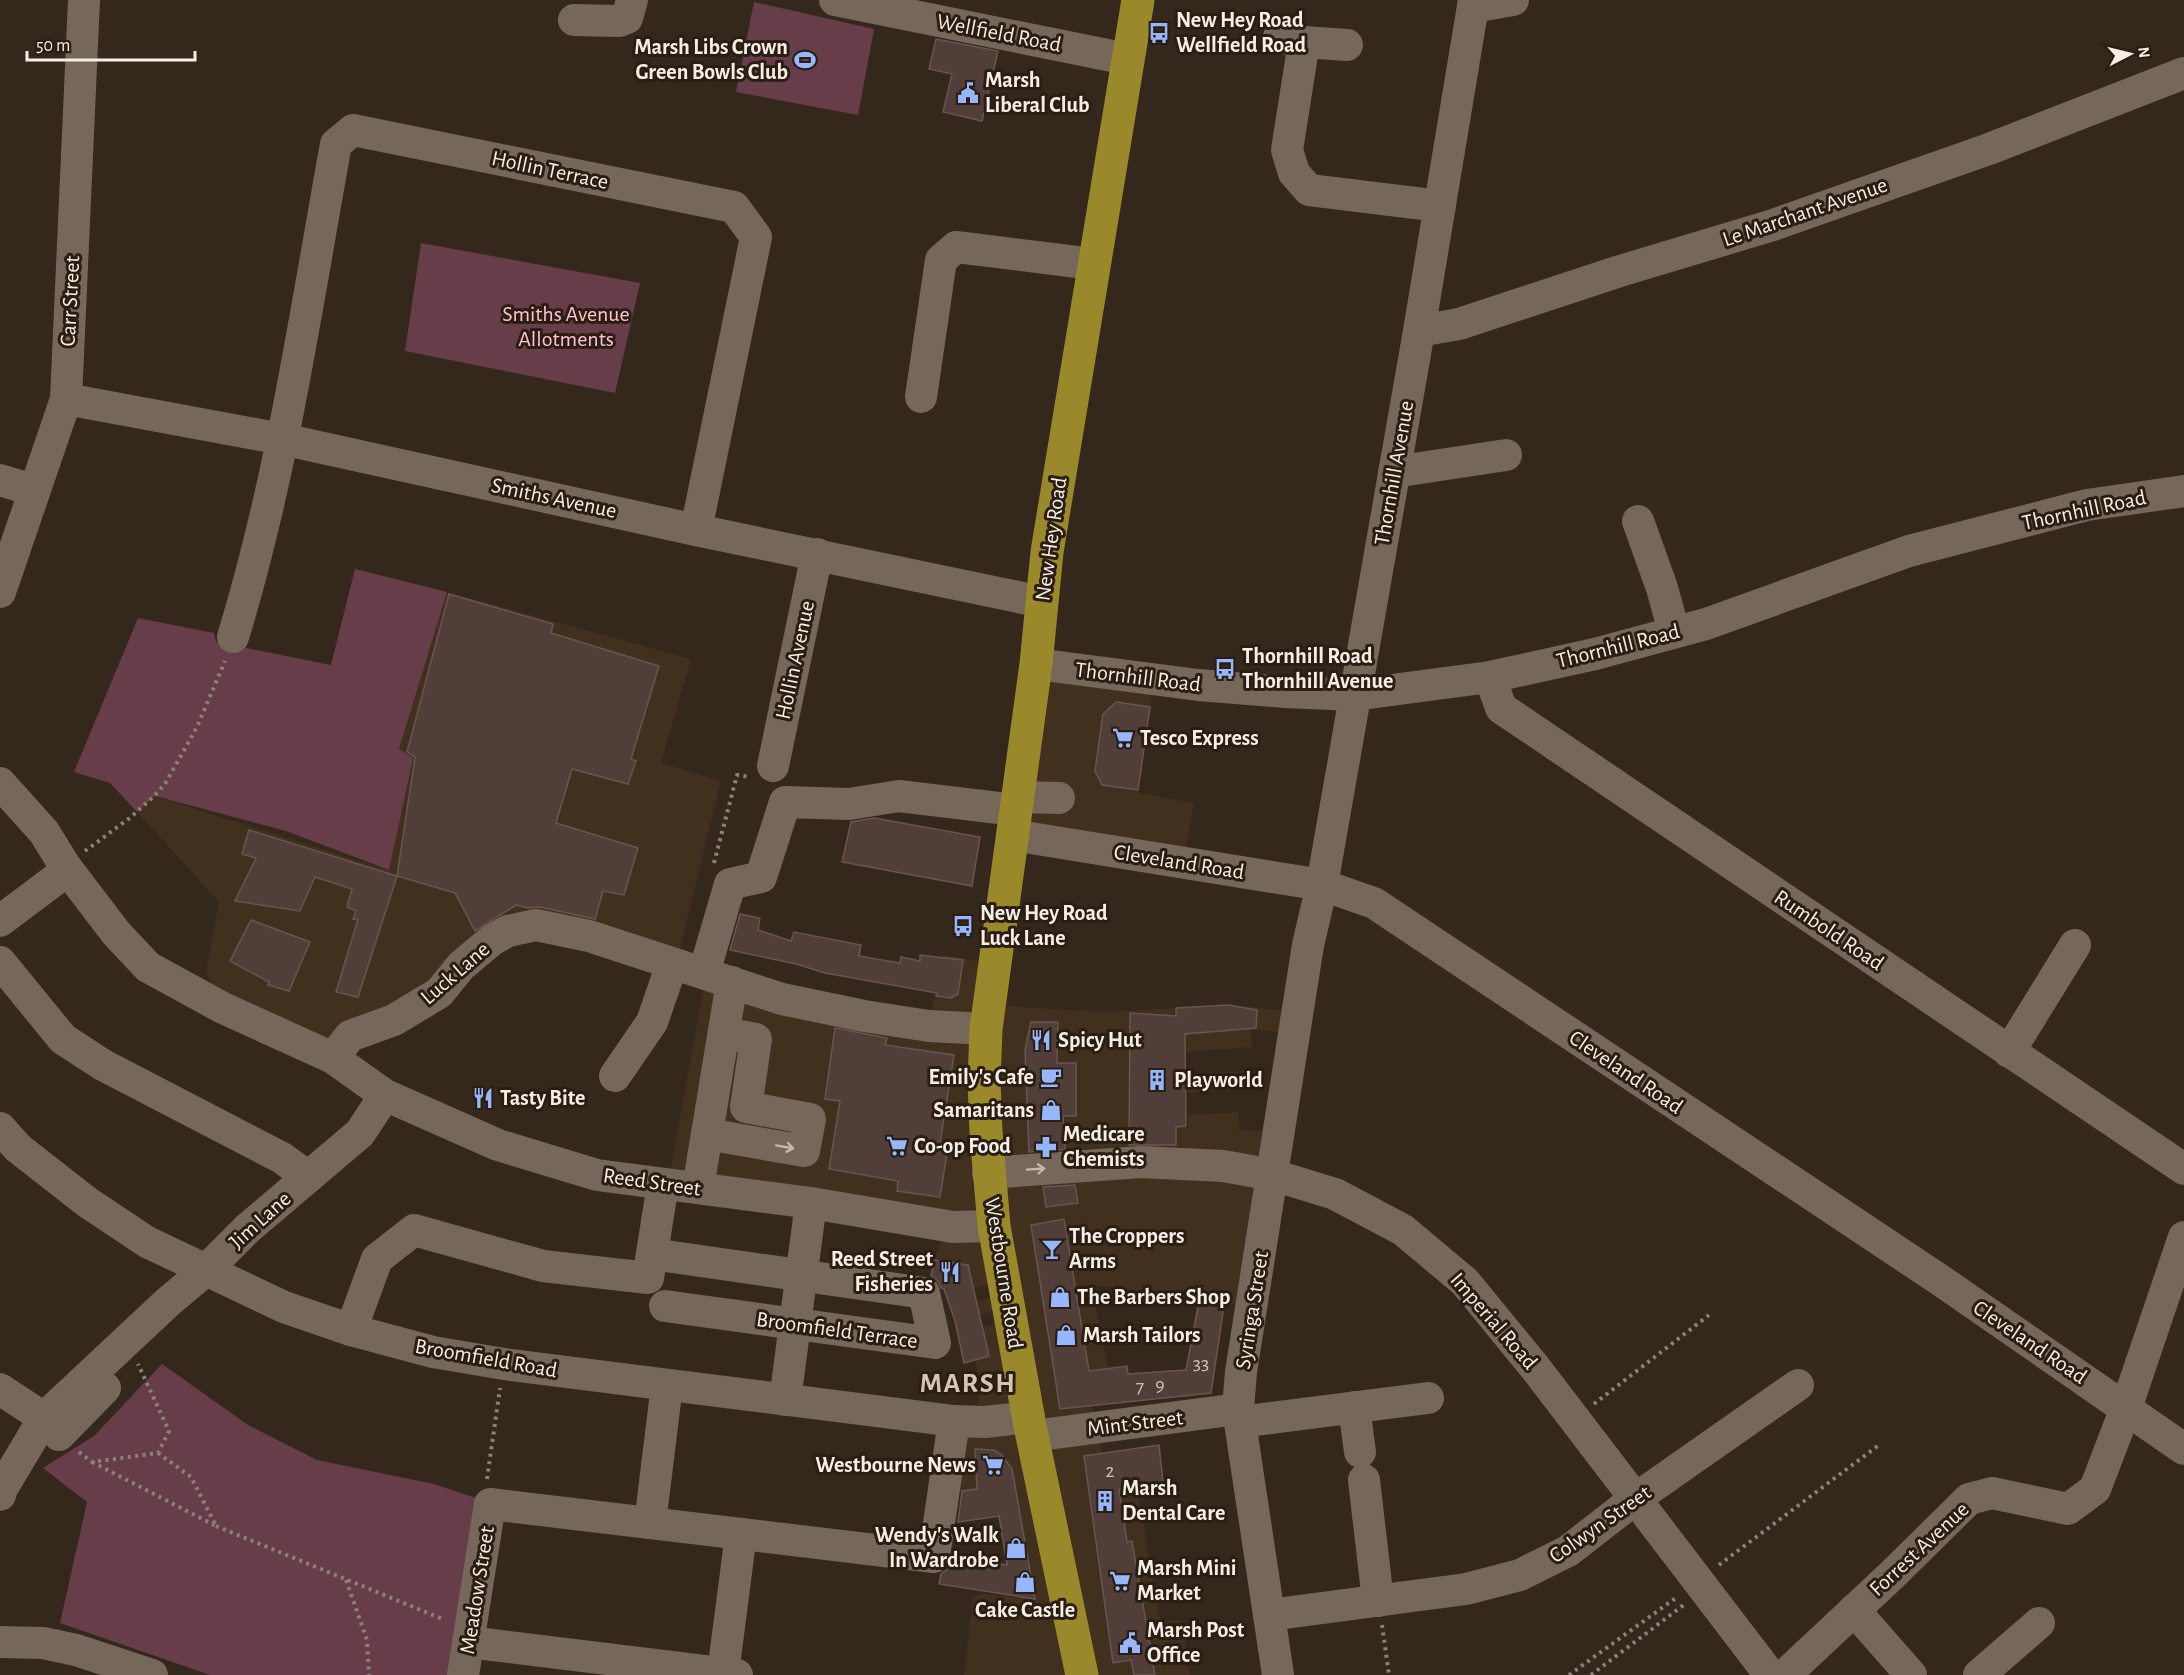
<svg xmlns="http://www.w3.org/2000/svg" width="2184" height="1675" font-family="'Alegreya Sans',sans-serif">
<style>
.built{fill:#41301e}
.green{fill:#673d49}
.building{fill:#513e39;stroke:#695550;stroke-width:1.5}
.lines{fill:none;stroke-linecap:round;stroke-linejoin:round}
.path{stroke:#8d8278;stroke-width:4;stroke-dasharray:3 4.5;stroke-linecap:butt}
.minor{stroke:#756759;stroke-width:32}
.highway{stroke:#9a892b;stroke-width:33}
.oneway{stroke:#c2b8ae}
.labels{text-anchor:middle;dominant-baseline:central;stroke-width:6;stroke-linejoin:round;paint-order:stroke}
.number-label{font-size:20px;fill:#cdc2bb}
.poi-label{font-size:22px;font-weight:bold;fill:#f6eee6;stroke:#2a1e13;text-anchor:start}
.street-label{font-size:22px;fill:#f6eee6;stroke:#2a1e13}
.park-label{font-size:22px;fill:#fec2d1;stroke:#2a1e13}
.district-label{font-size:28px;font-weight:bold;letter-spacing:1.5px;fill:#d5c5b6;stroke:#2a1e13}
</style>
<rect width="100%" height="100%" fill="#34281c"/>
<!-- built -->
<g class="built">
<polygon points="447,592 691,659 661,763 721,781 679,953 536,925 333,1058 223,1008 206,972 219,902 137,812 154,796 389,870 399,749"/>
<polygon points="1043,675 1152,692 1138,793 1194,803 1186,848 1024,823"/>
<polygon points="943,955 994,964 989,1005 1104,1012 1228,1005 1298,1012 1295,1035 1251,1029 1252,1047 1186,1052 1186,1125 1188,1130 1188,1115 1238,1112 1239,1130 1280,1132 1252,1307 1091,1285 1112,1384 1092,1405 1102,1453 1106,1490 1119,1489 1139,1498 1160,1621 1182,1620 1190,1675 964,1675 973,1596 984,1594 1017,1597 1021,1567 1006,1559 993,1487 954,1492 954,1421 976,1422 981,1385 975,1360 964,1363 958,1333 1011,1320 1009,1307 955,1321 951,1309 1006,1293 1004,1281 973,1289 929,1287 934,1260 947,1226 668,1184 706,974 929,1025"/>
<polygon points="1245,1071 1246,1088 1188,1093 1187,1074"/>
</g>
<!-- green -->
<g class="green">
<polygon points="754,2 874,29 858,115 736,92"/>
<polygon points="421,243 640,283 615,393 405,351"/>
<polygon points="355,569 447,592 399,749 413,758 389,870 286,831 155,796 137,812 110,783 74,772 138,618 214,633 216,642 331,665"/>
<polygon points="162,1364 248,1425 317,1460 434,1484 479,1499 448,1675 210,1675 60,1623 87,1502 43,1468 94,1436"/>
</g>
<!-- building -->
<g class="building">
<polygon points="936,39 998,51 982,121 943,112 952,74 929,69"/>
<polygon points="449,594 553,624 551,633 659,666 631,759 636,761 628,784 572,769 556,823 638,848 624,895 603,891 595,919 540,907 528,908 516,905 475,931 455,893 397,876 415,757 407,752"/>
<polygon points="1116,702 1150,707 1138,790 1102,785 1095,771 1103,714"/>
<polygon points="874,818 980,837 972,886 842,862 851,822"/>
<polygon points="249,830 397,876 358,997 336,992 358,919 353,919 356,911 347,907 352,889 315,877 300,911 235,901 256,858 242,854"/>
<polygon points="740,914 760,918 758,930 791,941 794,932 861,945 859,956 900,963 901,957 920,961 920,955 963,960 958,994 951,998 936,996 937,993 825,973 796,964 730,950"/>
<polygon points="251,920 310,942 289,991 268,985 269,982 230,961"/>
<polygon points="1228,1005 1257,1010 1256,1028 1185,1034 1186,1126 1176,1127 1176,1145 1129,1145 1130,1013 1176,1016 1176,1008"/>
<polygon points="1031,1022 1058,1022 1057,1063 1076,1063 1076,1116 1063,1116 1065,1149 1029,1152 1025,1050"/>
<polygon points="835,1028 887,1038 885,1045 954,1055 939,1150 947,1153 940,1197 897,1191 898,1181 829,1169 840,1101 825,1099"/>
<polygon points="1075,1185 1078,1203 1046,1207 1043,1187"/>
<polygon points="1064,1219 1089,1371 1127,1366 1128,1374 1186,1370 1199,1301 1224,1306 1211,1393 1060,1409 1031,1225"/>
<polygon points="934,1260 968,1265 989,1356 964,1363 955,1321 944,1289 941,1288 937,1280 931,1277"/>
<polygon points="1159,1445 1163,1482 1119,1489 1127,1542 1132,1541 1155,1675 1134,1675 1131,1660 1113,1663 1084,1456"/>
<polygon points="975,1449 994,1450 1002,1455 1012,1469 1035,1599 939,1584 941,1574 949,1568 952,1556 1007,1565 999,1516 958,1522 962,1491 977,1489"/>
</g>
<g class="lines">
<!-- path -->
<g class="path">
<polyline points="85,851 131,817 154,796 165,784 197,727 225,661"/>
<polyline points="714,863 737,775 750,777"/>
<polyline points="1594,1404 1709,1315"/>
<polyline points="79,1452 92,1462 158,1453 169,1431 138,1364"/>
<polyline points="92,1462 216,1526 191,1477 158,1453"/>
<polyline points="487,1479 500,1388"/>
<polyline points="216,1526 445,1620"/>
<polyline points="1719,1565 1879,1445"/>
<polyline points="346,1580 367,1640 369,1675"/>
<polyline points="1382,1625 1389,1675"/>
<polyline points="1569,1675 1677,1597"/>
<polyline points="1591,1675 1685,1604"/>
</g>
<!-- minor -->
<g class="minor">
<polyline points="835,0 1127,59"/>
<polyline points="1473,7 1513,0"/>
<polyline points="574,20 619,21 627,18 632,0"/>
<polyline points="1279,37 1304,42 1347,45"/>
<polyline points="1304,42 1287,150 1294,173 1309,190 1440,206"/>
<polyline points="1419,331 1459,324 1620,271 1773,225 1989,149 2184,73"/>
<polyline points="921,397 941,260 956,247 1093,264"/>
<polyline points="66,399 282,439 696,530 1042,602"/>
<polyline points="1394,472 1506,455"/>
<polyline points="0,480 33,490"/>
<polyline points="1638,521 1662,588 1674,632"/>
<polyline points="0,592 66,399 84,0"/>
<path d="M 233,637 C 282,477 306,309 336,144 L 353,130 L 734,207 L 756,237 L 696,530"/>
<polyline points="1036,664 1198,685 1285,692 1354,695 1490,677 1595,654 1706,624 1909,551 2087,505 2184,491"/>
<polyline points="1490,677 1501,708 2184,1169"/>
<polyline points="773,766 817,554"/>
<polyline points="0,783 44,832 65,866 116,933 148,967 223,1008 333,1058 385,1095 498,1145 597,1175 811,1203 953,1227 994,1226"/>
<polyline points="1017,797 1059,798"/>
<polyline points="1012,835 1322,885 1374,903 1940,1280 2184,1449"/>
<polyline points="0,921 68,870"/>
<polyline points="0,962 63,1039 103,1065 282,1158 308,1177"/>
<polyline points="704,973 730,884 761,877 785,802 849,804 899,796 1015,810"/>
<polyline points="2009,1052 2075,945"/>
<polyline points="333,1058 350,1036 394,1020 439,993 461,966 492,940 508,931 536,925 589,936 782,999 864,1016 929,1026 986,1029"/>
<polyline points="615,1076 652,1022 672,964"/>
<polyline points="0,1128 18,1148 87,1202 147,1242 284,1307 351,1330 433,1352 504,1364 954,1421 985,1422 1029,1417"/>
<polyline points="707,1134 804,1151 810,1119 746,1107 756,1039 724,1033"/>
<polyline points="988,1173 1141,1162 1223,1166 1273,1175 1335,1194 1403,1230 1465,1282 1537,1370 1770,1675"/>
<polyline points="698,1188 732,982"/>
<polyline points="652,1254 924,1293 935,1343 665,1306"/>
<polyline points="351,1330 377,1259 414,1230 543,1266 648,1278 663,1184"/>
<polyline points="0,1389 44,1418"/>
<polyline points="785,1400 811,1203"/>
<polyline points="1354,1407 1360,1452"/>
<polyline points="1240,1422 1428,1398"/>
<polyline points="59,1435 105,1388"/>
<polyline points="1033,1436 1238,1409"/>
<polyline points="1364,1480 1378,1601"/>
<polyline points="0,1495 1,1490 44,1418 168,1302 206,1270 247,1229 360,1133 385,1095"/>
<polyline points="650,1523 667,1385"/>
<polyline points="1854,1610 1911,1675"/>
<polyline points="1270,1615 1466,1589 1520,1575 1568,1551 1635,1499 1798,1385"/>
<polyline points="0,1642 43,1643 76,1650 152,1675"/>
<polyline points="468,1642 737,1675"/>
<polyline points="723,1673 741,1534"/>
<polyline points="463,1675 490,1504 934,1557 954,1421"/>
<polyline points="1278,1675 1238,1409 1241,1372 1308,945 1322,885 1419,331 1474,0"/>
<polyline points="1785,1675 1894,1573 1969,1499 1992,1493 2068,1509 2095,1489 2126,1408 2184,1237"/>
<polyline points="1979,1675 2039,1623"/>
</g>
<!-- highway -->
<polyline class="highway" points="1082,1675 1030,1426 994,1226 986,1132 984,1081 986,1029 1036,664 1047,552 1138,0"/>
</g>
<!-- one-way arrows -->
<defs><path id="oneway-shaft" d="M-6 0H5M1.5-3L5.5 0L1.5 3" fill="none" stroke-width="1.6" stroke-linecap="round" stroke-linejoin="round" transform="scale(1.5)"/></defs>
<g class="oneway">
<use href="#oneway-shaft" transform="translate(785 1147) rotate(10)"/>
<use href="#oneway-shaft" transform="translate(1036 1169) rotate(-4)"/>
</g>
<!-- icons -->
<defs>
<symbol id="bus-bare" viewBox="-9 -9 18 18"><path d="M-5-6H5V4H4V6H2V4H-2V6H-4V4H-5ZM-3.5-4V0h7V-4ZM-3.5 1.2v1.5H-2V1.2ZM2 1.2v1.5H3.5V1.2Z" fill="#96b6fd" stroke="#2a1e13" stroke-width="2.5" paint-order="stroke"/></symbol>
<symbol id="stadium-bare" viewBox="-9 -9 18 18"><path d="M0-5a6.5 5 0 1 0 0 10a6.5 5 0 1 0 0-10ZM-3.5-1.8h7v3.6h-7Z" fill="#96b6fd" stroke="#2a1e13" stroke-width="2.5" paint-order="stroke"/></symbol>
<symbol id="civic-bare" viewBox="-9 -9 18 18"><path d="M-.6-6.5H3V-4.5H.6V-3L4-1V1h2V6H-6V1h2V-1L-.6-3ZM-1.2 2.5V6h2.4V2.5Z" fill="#96b6fd" stroke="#2a1e13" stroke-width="2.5" paint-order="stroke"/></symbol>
<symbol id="supermarket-bare" viewBox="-9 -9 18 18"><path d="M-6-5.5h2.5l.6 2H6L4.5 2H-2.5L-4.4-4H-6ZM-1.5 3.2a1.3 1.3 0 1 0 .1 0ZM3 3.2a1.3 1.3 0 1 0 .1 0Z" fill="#96b6fd" stroke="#2a1e13" stroke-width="2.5" paint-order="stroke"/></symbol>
<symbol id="restaurant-bare" viewBox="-9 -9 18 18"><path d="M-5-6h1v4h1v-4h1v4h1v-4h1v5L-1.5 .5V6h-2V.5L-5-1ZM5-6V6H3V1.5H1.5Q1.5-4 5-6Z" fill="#96b6fd" stroke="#2a1e13" stroke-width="2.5" paint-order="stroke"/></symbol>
<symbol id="cafe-bare" viewBox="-9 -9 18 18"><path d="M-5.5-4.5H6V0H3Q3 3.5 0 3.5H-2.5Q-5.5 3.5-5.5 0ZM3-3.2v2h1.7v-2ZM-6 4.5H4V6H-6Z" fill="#96b6fd" stroke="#2a1e13" stroke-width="2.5" paint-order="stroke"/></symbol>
<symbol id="building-bare" viewBox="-9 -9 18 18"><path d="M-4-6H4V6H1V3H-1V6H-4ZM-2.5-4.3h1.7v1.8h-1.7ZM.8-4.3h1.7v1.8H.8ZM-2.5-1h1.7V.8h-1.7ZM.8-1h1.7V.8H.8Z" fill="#96b6fd" stroke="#2a1e13" stroke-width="2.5" paint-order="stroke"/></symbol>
<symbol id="shop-bare" viewBox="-9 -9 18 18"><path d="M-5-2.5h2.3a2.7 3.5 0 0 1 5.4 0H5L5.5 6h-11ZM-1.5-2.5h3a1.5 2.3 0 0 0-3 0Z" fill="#96b6fd" stroke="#2a1e13" stroke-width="2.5" paint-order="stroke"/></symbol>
<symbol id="pharmacy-bare" viewBox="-9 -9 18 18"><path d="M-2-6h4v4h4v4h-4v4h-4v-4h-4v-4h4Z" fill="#96b6fd" stroke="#2a1e13" stroke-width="2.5" paint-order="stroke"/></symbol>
<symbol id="bar-bare" viewBox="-9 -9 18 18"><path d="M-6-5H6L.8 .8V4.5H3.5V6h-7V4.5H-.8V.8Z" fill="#96b6fd" stroke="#2a1e13" stroke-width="2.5" paint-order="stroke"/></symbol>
</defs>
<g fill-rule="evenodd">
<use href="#bus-bare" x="1144" y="18" width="30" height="30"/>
<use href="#stadium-bare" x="790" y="45" width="30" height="30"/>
<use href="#civic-bare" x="953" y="78" width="30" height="30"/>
<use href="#bus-bare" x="1210" y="654" width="30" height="30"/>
<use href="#supermarket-bare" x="1108" y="723" width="30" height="30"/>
<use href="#bus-bare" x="948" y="911" width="30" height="30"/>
<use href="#restaurant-bare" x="1026" y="1025" width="30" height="30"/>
<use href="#cafe-bare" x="1036" y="1062" width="30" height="30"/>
<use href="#building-bare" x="1142" y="1065" width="30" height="30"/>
<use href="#restaurant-bare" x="468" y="1083" width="30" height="30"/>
<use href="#shop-bare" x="1036" y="1095" width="30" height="30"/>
<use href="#supermarket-bare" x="882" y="1131" width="30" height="30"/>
<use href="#pharmacy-bare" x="1031" y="1132" width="30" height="30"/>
<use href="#bar-bare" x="1037" y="1234" width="30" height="30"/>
<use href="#restaurant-bare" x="935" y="1257" width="30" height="30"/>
<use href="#shop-bare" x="1045" y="1282" width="30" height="30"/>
<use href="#shop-bare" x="1051" y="1320" width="30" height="30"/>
<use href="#supermarket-bare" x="978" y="1450" width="30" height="30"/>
<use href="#building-bare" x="1090" y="1486" width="30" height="30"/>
<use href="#shop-bare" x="1001" y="1533" width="30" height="30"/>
<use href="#supermarket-bare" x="1105" y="1566" width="30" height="30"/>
<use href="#shop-bare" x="1010" y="1567" width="30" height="30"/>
<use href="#civic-bare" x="1115" y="1628" width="30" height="30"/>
</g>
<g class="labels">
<!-- number labels -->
<g class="number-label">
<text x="1201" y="1363">33</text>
<text x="1160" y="1385">9</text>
<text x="1140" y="1387">7</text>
<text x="1110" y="1471">2</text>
</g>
<!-- poi labels -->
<g class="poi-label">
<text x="1176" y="20">New Hey Road<tspan x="1176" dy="25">Wellfield Road</tspan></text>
<text x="788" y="47" text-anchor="end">Marsh Libs Crown<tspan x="788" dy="25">Green Bowls Club</tspan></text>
<text x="985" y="80">Marsh<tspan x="985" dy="25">Liberal Club</tspan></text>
<text x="1242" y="656">Thornhill Road<tspan x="1242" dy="25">Thornhill Avenue</tspan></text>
<text x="1140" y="738">Tesco Express</text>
<text x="980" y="913">New Hey Road<tspan x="980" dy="25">Luck Lane</tspan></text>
<text x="1058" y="1040">Spicy Hut</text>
<text x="1034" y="1077" text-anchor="end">Emily's Cafe</text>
<text x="1174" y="1080">Playworld</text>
<text x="500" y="1098">Tasty Bite</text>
<text x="1034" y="1110" text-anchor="end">Samaritans</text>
<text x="1063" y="1134">Medicare<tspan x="1063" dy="25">Chemists</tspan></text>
<text x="914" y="1146">Co-op Food</text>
<text x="1069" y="1236">The Croppers<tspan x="1069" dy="25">Arms</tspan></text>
<text x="933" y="1259" text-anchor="end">Reed Street<tspan x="933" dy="25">Fisheries</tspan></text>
<text x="1077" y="1297">The Barbers Shop</text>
<text x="1083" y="1335">Marsh Tailors</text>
<text x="976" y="1465" text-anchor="end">Westbourne News</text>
<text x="1122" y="1488">Marsh<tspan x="1122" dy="25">Dental Care</tspan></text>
<text x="999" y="1535" text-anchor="end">Wendy's Walk<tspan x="999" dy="25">In Wardrobe</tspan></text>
<text x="1137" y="1568">Marsh Mini<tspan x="1137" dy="25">Market</tspan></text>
<text x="1025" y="1610" text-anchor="middle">Cake Castle</text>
<text x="1147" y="1630">Marsh Post<tspan x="1147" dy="25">Office</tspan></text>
</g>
<!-- street labels -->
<g class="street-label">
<text transform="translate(999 33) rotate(11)">Wellfield Road</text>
<text transform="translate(550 170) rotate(12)">Hollin Terrace</text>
<text transform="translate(1805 212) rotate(-19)">Le Marchant Avenue</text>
<text transform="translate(70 301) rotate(-87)">Carr Street</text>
<text transform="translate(1394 473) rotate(-80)">Thornhill Avenue</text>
<text transform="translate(554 498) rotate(12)">Smiths Avenue</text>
<text transform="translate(2084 510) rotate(-12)">Thornhill Road</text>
<text transform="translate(1051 539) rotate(-82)">New Hey Road</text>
<text transform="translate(1618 646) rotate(-14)">Thornhill Road</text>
<text transform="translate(795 660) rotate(-78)">Hollin Avenue</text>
<text transform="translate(1138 677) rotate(7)">Thornhill Road</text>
<text transform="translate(1179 862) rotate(9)">Cleveland Road</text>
<text transform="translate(1829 930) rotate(34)">Rumbold Road</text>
<text transform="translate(455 973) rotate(-41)">Luck Lane</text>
<text transform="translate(1626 1072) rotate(34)">Cleveland Road</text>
<text transform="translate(652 1182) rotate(8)">Reed Street</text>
<text transform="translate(260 1220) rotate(-42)">Jim Lane</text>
<text transform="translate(1004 1273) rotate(81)">Westbourne Road</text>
<text transform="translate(1252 1310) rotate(-81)">Syringa Street</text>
<text transform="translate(1494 1321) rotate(49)">Imperial Road</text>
<text transform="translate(837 1330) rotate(8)">Broomfield Terrace</text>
<text transform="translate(2030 1342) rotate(34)">Cleveland Road</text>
<text transform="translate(486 1358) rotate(10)">Broomfield Road</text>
<text transform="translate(1135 1423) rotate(-7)">Mint Street</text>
<text transform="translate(1600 1524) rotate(-35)">Colwyn Street</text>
<text transform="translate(1919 1549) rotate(-43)">Forrest Avenue</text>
<text transform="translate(477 1590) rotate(-81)">Meadow Street</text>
</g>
<!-- park labels -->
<g class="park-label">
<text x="566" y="314">Smiths Avenue<tspan x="566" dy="25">Allotments</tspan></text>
</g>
<!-- district labels -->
<g class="district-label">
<text x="968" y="1384">MARSH</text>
</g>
</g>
<!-- north arrow -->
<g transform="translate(2130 54) rotate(83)" stroke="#2a1e13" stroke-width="4.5" paint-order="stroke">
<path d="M0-4.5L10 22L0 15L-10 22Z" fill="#f6eee6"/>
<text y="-9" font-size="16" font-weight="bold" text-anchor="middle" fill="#f6eee6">N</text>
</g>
<!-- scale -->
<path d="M27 51v9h168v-9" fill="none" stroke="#f6eee6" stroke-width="3"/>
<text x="36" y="51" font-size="18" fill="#f6eee6" stroke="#2a1e13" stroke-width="4.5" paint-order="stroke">50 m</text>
</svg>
